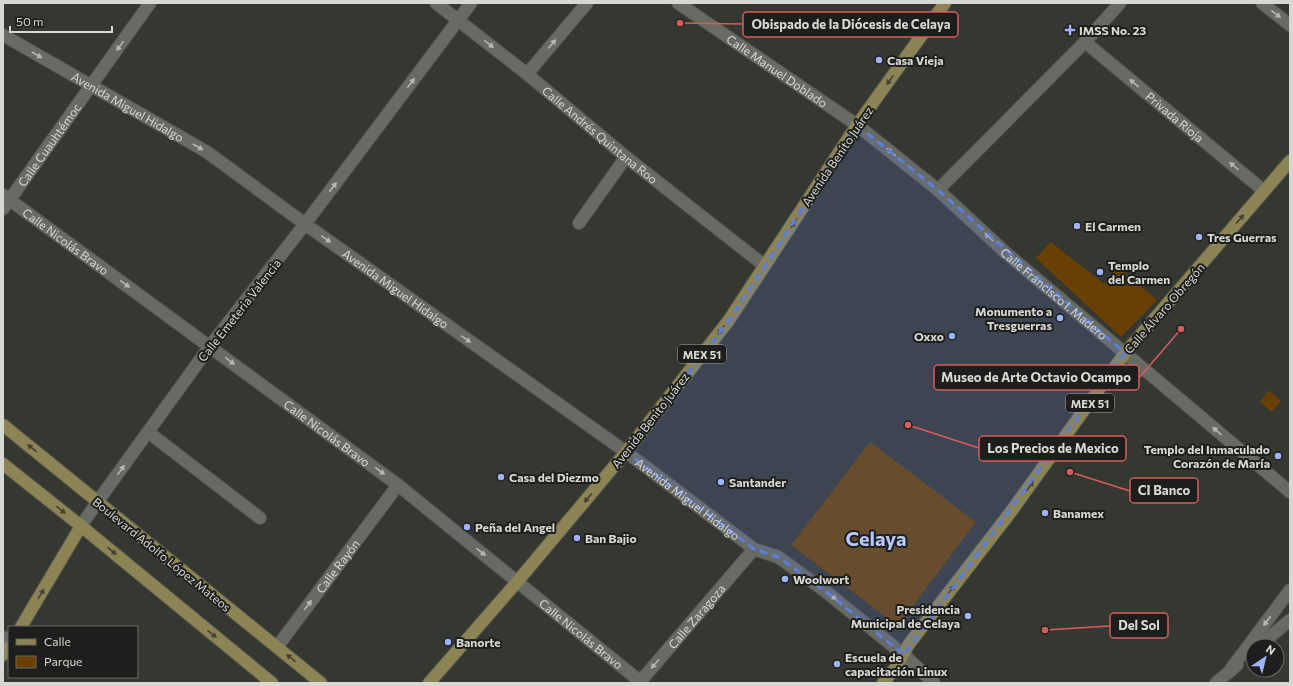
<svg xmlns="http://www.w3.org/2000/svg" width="1293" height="686" font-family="Commissioner,sans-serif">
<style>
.green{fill:#694003}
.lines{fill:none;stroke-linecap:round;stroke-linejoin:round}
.street-casing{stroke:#51544d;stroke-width:14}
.secondary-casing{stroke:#51544d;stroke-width:14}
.primary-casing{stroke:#51544d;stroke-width:14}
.street{stroke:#686b63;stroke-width:12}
.secondary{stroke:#686b63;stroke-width:12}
.primary{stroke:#8c8455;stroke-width:12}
.oneway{fill:#b5b7b2}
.oneway2{fill:#444230}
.marked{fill:#5e7ed7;fill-opacity:0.2;stroke:#5e7ed7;stroke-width:3;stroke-dasharray:8 5;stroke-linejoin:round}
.poi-dot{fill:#9fb3fd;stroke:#1e1f1c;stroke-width:1.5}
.labels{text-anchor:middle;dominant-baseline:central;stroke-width:4;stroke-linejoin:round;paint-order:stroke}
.shield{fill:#1e1f1c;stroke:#9fa09d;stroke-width:1}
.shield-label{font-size:11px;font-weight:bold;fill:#d6d8d4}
.poi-label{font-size:12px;font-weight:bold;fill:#d6d8d4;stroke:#1e1f1c;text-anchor:start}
.street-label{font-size:12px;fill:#d6d8d4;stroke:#1e1f1c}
.town-label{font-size:20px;font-weight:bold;fill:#b7c7ff;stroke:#1e1f1c}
.leader{fill:none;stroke:#d65d5c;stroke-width:1.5}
.callout-dot{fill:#d65d5c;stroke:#1e1f1c;stroke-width:1.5}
.callout{fill:#1e1f1c;stroke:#d65d5c;stroke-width:1.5}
.callout-label{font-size:13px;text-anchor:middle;font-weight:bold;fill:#d6d8d4}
</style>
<rect width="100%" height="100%" fill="#353831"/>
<!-- green -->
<g class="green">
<polygon points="1051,242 1104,284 1118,267 1157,300 1121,337 1036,258"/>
<polygon points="1269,390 1281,401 1272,412 1260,402"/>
<polygon points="870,442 976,522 898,626 791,545"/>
</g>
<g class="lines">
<defs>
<g id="street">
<path id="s1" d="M 1085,42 L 1264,191"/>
<path id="s2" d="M 527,74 L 626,157 L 765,266"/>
<polyline points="938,190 1085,42 1120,3"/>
<path id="s3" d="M 3,195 L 398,485 L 642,683"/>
<polyline points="579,223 626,157"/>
<polyline points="148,432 260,518"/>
<polyline points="3,637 9,642"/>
<polyline points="1259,646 1290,620"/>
<path id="s4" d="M 277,647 L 398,485"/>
<polyline points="1231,669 1290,590"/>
<polyline points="1216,683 1237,665"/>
</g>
<g id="secondary">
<polyline points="436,3 527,74 587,3"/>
<path id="s5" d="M 678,3 L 857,125 L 938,190 L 1006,253 L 1290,492"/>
<polyline points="1262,3 1290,25"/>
<path id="s6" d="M 3,35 L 207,152 L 305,224 L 626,452 L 754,549 L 778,557 L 825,591 L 904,655 L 934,683"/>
<path id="s7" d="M 3,209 L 150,3"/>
<polyline points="81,526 98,501 210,346 305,224 471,3"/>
<path id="s8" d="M 639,683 L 754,549"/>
</g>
<g id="primary">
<polyline points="3,425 321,683"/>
<polyline points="3,464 81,526 272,683"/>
<polyline points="21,627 81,526"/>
<polyline points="3,655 9,647"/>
<polyline points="429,683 517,582 626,452 729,320 857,125 945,3"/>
<polyline points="883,683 897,666 909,644 1010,513 1125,353 1290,161"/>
</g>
</defs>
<!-- street casing -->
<use href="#street" class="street-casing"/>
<!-- secondary casing -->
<use href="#secondary" class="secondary-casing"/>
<!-- primary casing -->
<use href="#primary" class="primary-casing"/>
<!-- street -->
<use href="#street" class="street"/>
<!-- secondary -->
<use href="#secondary" class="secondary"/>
<!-- primary -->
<use href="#primary" class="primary"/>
</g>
<!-- one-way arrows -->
<defs><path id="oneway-solid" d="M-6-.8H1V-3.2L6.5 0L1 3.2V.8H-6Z"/></defs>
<g class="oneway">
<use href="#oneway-solid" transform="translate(1276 14) rotate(38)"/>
<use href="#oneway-solid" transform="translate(489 44) rotate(38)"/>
<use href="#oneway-solid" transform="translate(552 44) rotate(-50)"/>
<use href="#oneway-solid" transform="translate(120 46) rotate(126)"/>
<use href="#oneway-solid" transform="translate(37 55) rotate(30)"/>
<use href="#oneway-solid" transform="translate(411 83) rotate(-53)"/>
<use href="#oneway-solid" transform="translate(1134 83) rotate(-140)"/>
<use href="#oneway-solid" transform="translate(198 147) rotate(30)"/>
<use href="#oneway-solid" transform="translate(891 152) rotate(-141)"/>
<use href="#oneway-solid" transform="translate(1234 166) rotate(-140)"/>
<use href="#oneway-solid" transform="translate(333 187) rotate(-53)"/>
<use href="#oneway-solid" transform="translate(989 237) rotate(-137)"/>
<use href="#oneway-solid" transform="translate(326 239) rotate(35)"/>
<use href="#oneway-solid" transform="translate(125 284) rotate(36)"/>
<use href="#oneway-solid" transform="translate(466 339) rotate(35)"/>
<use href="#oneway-solid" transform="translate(230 361) rotate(36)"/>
<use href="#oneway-solid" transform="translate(1217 431) rotate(-140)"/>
<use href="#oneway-solid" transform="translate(121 470) rotate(-54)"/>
<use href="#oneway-solid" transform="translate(380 471) rotate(36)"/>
<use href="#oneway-solid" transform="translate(481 552) rotate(39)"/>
<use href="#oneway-solid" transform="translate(832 596) rotate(39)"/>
<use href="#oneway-solid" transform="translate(308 605) rotate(-53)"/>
<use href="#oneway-solid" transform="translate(1267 621) rotate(127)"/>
<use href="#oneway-solid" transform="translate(655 664) rotate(131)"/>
</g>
<g class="oneway2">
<use href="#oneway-solid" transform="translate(890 80) rotate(126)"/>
<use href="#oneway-solid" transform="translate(1240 219) rotate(-49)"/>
<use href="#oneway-solid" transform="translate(794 223) rotate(123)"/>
<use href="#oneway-solid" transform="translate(721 330) rotate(128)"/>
<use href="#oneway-solid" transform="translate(32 448) rotate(-141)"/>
<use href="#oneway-solid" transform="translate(1030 486) rotate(-54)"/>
<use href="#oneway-solid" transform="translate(588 498) rotate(130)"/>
<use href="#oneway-solid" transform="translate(61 510) rotate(39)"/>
<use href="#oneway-solid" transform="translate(112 551) rotate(39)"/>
<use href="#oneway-solid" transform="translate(951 590) rotate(-52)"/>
<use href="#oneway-solid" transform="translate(41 594) rotate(-59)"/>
<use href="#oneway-solid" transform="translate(212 634) rotate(39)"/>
<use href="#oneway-solid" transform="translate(291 658) rotate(-141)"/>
</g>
<!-- marked area -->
<path class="marked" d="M 857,125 L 938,190 L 1125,353 L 904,655 L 825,591 L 778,557 L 754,549 L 626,452 L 729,320 Z"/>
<!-- markers -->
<g class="poi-dot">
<path d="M1068 24h4v4h4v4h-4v4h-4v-4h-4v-4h4z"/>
<circle cx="879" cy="60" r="4"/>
<circle cx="1077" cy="226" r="4"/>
<circle cx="1199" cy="237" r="4"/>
<circle cx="1100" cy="272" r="4"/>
<circle cx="1060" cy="318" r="4"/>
<circle cx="952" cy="336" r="4"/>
<circle cx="1278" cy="456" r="4"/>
<circle cx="501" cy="477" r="4"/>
<circle cx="721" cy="482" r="4"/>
<circle cx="1045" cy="513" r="4"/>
<circle cx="467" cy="527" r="4"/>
<circle cx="577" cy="538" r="4"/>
<circle cx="785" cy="579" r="4"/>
<circle cx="968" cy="616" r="4"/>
<circle cx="448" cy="642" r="4"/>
<circle cx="837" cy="664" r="4"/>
</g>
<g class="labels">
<!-- shield labels -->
<g class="shield">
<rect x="678" y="345" width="48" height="18" rx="3"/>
<rect x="1066" y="394" width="48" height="18" rx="3"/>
</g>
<g class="shield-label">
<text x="702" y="354">MEX 51</text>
<text x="1090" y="403">MEX 51</text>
</g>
<!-- poi labels -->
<g class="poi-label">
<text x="1079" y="30">IMSS No. 23</text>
<text x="887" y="60">Casa Vieja</text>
<text x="1085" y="226">El Carmen</text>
<text x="1207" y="237">Tres Guerras</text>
<text x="1108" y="265">Templo<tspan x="1108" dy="14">del Carmen</tspan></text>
<text x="1052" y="311" text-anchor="end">Monumento a<tspan x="1052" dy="14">Tresguerras</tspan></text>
<text x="944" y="336" text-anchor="end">Oxxo</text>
<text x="1270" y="449" text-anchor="end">Templo del Inmaculado<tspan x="1270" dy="14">Corazón de María</tspan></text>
<text x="509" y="477">Casa del Diezmo</text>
<text x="729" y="482">Santander</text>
<text x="1053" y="513">Banamex</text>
<text x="475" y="527">Peña del Angel</text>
<text x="585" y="538">Ban Bajio</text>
<text x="793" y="579">Woolwort</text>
<text x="960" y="609" text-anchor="end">Presidencia<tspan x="960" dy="14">Municipal de Celaya</tspan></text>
<text x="456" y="642">Banorte</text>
<text x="845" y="657">Escuela de<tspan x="845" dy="14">capacitación Linux</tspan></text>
</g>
<!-- street labels -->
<g class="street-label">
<text stroke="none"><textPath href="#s5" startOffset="120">Calle Manuel Doblado</textPath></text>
<text stroke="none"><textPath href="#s6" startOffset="144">Avenida Miguel Hidalgo</textPath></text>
<text stroke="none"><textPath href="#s1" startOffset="117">Privada Rioja</textPath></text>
<text stroke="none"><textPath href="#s2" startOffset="95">Calle Andrés Quintana Roo</textPath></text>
<text stroke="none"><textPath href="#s7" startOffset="79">Calle Cuauhtémoc</textPath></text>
<text transform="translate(837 156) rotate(-56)">Avenida Benito Juárez</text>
<text stroke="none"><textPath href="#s3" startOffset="78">Calle Nicolás Bravo</textPath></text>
<text stroke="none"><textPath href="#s6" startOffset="468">Avenida Miguel Hidalgo</textPath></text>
<text stroke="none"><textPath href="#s5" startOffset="476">Calle Francisco I. Madero</textPath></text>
<text transform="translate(1164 308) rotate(-49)">Calle Álvaro Obregón</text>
<text transform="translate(239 310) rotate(-52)">Calle Emeteria Valencia</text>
<text transform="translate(650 420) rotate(-52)">Avenida Benito Juárez</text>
<text stroke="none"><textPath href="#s3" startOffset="402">Calle Nicolás Bravo</textPath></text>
<text stroke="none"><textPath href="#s6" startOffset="828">Avenida Miguel Hidalgo</textPath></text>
<text transform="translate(162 554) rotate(39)">Boulevard Adolfo López Mateos</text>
<text stroke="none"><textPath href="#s4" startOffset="101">Calle Rayón</textPath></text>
<text stroke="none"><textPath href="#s8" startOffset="88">Calle Zaragoza</textPath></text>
<text stroke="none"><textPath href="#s3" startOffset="726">Calle Nicolás Bravo</textPath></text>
</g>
<!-- town labels -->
<g class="town-label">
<text x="876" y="538">Celaya</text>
</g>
</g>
<!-- callouts -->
<path class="leader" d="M680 23L743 24M1181 329L1139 378M908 425L979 448M1070 472L1130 491M1045 630L1110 626"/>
<g class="callout-dot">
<circle cx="680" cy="23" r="4"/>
<circle cx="1181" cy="329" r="4"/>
<circle cx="908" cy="425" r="4"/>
<circle cx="1070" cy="472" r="4"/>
<circle cx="1045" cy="630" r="4"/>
</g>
<g class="callout">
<rect x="743" y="12" width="215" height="25" rx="4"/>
<rect x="934" y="365" width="205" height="25" rx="4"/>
<rect x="979" y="436" width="147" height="25" rx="4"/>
<rect x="1130" y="478" width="68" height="25" rx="4"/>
<rect x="1110" y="613" width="58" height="25" rx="4"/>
</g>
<g class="callout-label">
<text x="851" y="29">Obispado de la Diócesis de Celaya</text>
<text x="1036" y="382">Museo de Arte Octavio Ocampo</text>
<text x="1053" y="453">Los Precios de Mexico</text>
<text x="1164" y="495">CI Banco</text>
<text x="1139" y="630">Del Sol</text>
</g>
<!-- border -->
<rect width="1293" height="686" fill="none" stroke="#d6d8d4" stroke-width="8"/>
<!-- legend -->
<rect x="8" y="626" width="130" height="52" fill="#1e1f1c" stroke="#686966"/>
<rect x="16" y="639" width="20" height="6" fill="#8c8455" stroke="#686966"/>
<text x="44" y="646" font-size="12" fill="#d6d8d4">Calle</text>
<rect x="16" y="656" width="20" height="12" fill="#694003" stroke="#686966"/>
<text x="44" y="666" font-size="12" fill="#d6d8d4">Parque</text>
<!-- north arrow -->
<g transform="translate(1265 658) rotate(35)"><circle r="19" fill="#1e1f1c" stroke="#686966"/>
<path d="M0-3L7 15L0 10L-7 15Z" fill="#9fb3fd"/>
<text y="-6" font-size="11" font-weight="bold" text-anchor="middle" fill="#d6d8d4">N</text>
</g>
<!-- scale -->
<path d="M10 26v6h102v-6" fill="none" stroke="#d6d8d4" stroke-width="2"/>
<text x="16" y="26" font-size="12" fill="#d6d8d4" stroke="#1e1f1c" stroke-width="3" paint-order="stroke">50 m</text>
</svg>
